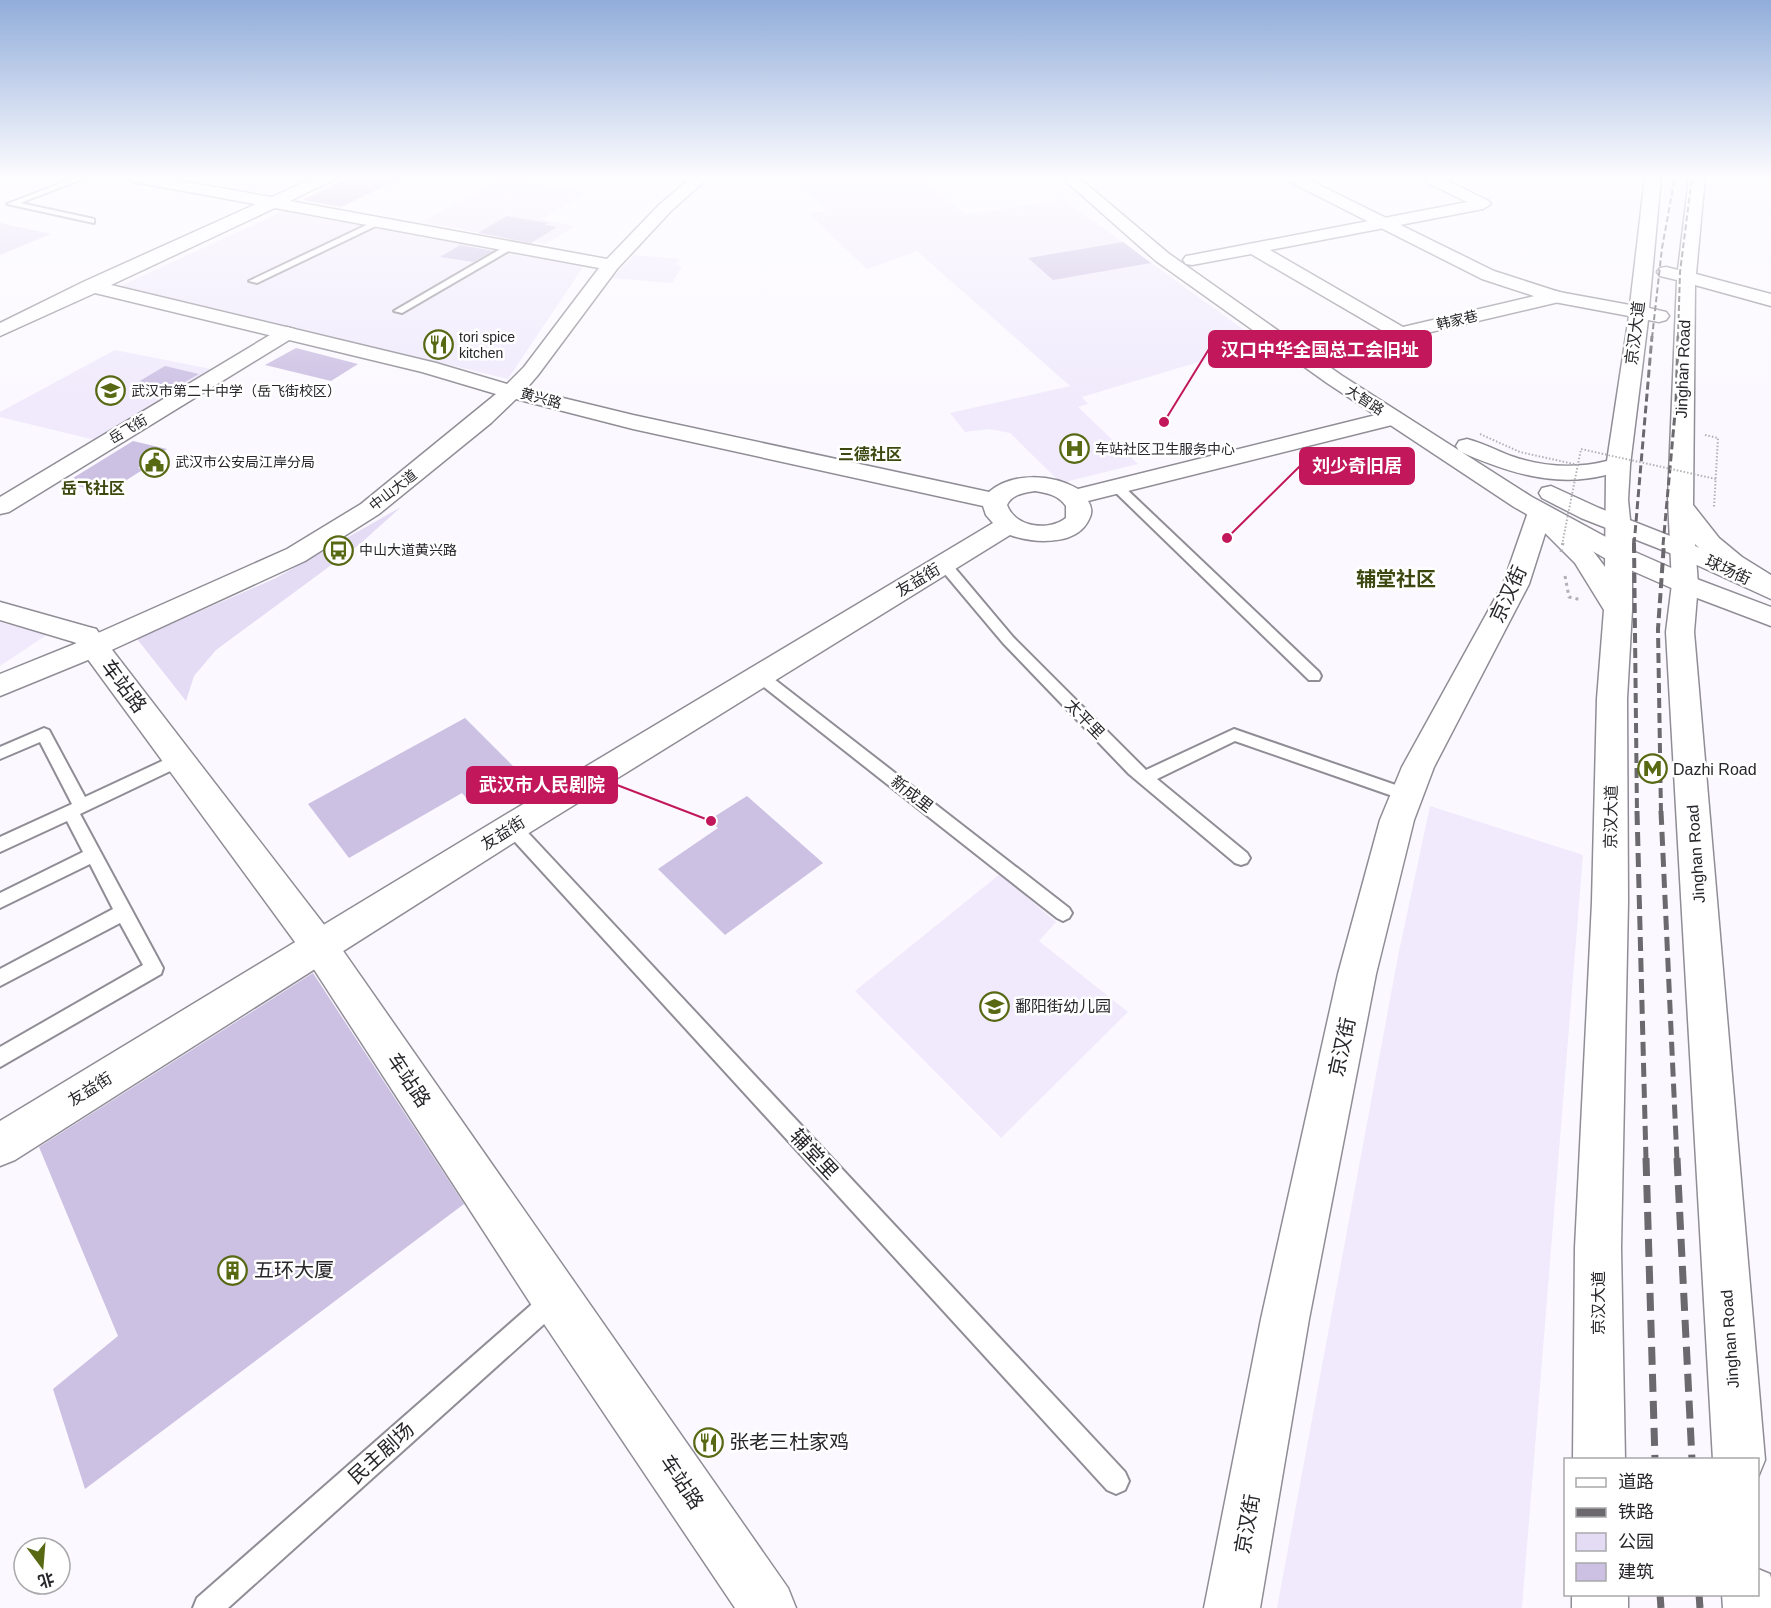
<svg xmlns="http://www.w3.org/2000/svg" width="1771" height="1608" font-family="Helvetica,'Noto Sans SC',sans-serif">
<style>
.built{fill:#f0eafc}
.green{fill:#e4dcf5}
.building{fill:#ccc0e3}
.lines{fill:none;stroke-linecap:round;stroke-linejoin:round}
.lane-casing{stroke:#908d96;stroke-width:4}
.street-casing{stroke:#908d96;stroke-width:3}
.secondary-casing{stroke:#908d96;stroke-width:3}
.primary-casing{stroke:#908d96;stroke-width:3}
.path-far1{stroke:#b2b0b6;stroke-width:2;stroke-dasharray:1.5 2;stroke-linecap:butt}
.path{stroke:#b2b0b6;stroke-width:3;stroke-dasharray:3 4;stroke-linecap:butt}
.lane{fill:#fff;fill-rule:evenodd}
.street{fill:#fff;fill-rule:evenodd}
.secondary{fill:#fff;fill-rule:evenodd}
.primary{fill:#fff;fill-rule:evenodd}
.rail-far4{stroke:#6b696e;stroke-width:2;stroke-dasharray:6 3;stroke-linecap:butt}
.rail-far3{stroke:#6b696e;stroke-width:3;stroke-dasharray:8 4;stroke-linecap:butt}
.rail-far2{stroke:#6b696e;stroke-width:4;stroke-dasharray:10 5;stroke-linecap:butt}
.rail-far1{stroke:#6b696e;stroke-width:5;stroke-dasharray:14 7;stroke-linecap:butt}
.rail{stroke:#6b696e;stroke-width:7;stroke-dasharray:18 9;stroke-linecap:butt}
.path-bridge-far1{stroke:#b2b0b6;stroke-width:2;stroke-dasharray:1.5 2;stroke-linecap:butt}
.path-bridge{stroke:#b2b0b6;stroke-width:3;stroke-dasharray:3 4;stroke-linecap:butt}
.labels{text-anchor:middle;dominant-baseline:central;stroke-width:5;stroke-linejoin:round;paint-order:stroke}
.far-street-label{font-size:14px;fill:#28262a;stroke:#fff}
.far-poi-label{font-size:14px;fill:#28262a;stroke:#fff;text-anchor:start}
.street-label{font-size:16px;fill:#28262a;stroke:#fff}
.far-quarter-label{font-size:16px;font-weight:bold;fill:#3c480f;stroke:#fff}
.poi-label{font-size:16px;fill:#28262a;stroke:#fff;text-anchor:start}
.quarter-label{font-size:20px;font-weight:bold;fill:#3c480f;stroke:#fff}
.near-street-label{font-size:20px;fill:#28262a;stroke:#fff}
.near-poi-label{font-size:20px;fill:#28262a;stroke:#fff;text-anchor:start}
.leader{fill:none;stroke:#c2185b;stroke-width:2}
.callout-dot{fill:#c2185b;stroke:#fff;stroke-width:2}
.callout{fill:#c2185b;stroke:#c2185b;stroke-width:2}
.callout-label{font-size:18px;text-anchor:middle;font-weight:bold;fill:#fff}
</style>
<rect width="100%" height="100%" fill="#fbf9ff"/>
<!-- built -->
<g class="built">
<polygon points="800,177 920,177 966,215 1063,199 1262,343 1082,397 1088,404 1078,407 1138,464 1061,483 1010,433 989,429 965,432 950,413 1070,386 917,251 867,269 809,214 826,211 796,181"/>
<polygon points="504,178 587,193 541,219 575,226 546,244 420,222"/>
<polygon points="285,210 334,219 585,264 508,379 121,286"/>
<polygon points="635,255 680,259 675,265 682,266 672,283 612,278"/>
<polygon points="115,350 216,370 99,441 0,417 0,412"/>
<polygon points="0,622 48,634 0,666"/>
<polygon points="1430,806 1583,855 1522,1608 1277,1608 1398,956"/>
<polygon points="1000,874 1056,922 1039,941 1128,1012 1001,1138 855,991"/>
</g>
<!-- green -->
<g class="green">
<polygon points="0,223 51,234 0,255"/>
<polygon points="401,507 360,544 216,650 194,676 186,701 137,639 276,578"/>
</g>
<!-- building -->
<g class="building">
<polygon points="351,177 404,177 341,207 302,200"/>
<polygon points="507,216 548,223 545,225 557,227 531,243 478,233"/>
<polygon points="1123,242 1151,263 1053,280 1028,258"/>
<polygon points="460,245 493,251 473,262 440,257"/>
<polygon points="296,348 358,364 331,381 265,365"/>
<polygon points="165,366 199,374 173,389 138,382"/>
<polygon points="133,441 167,449 138,468 144,469 106,493 65,483"/>
<polygon points="465,718 520,773 470,802 462,793 349,858 308,804"/>
<polygon points="747,796 823,863 725,935 658,869 718,828 709,820"/>
<polygon points="313,973 464,1204 85,1489 53,1389 118,1336 39,1147"/>
</g>
<g class="lines">
<defs>
<g id="lane">
<polygon points="77,177 88,177 20,203 94,219 94,223 7,204"/>
<polygon points="375,221 382,223 257,283 249,281"/>
<polygon points="509,244 512,245 512,249 402,313 394,311"/>
<polygon points="1116,482 1120,483 1319,672 1321,676 1319,680 1309,680 1112,489 1110,486"/>
<polygon points="944,560 949,561 1013,637 1146,770 1234,729 1413,791 1415,795 1413,799 1407,801 1235,741 1157,779 1247,853 1250,858 1247,863 1241,865 1235,863 1129,774 1003,643 939,567 937,564 939,561"/>
<polygon points="760,671 765,672 1069,908 1072,913 1069,918 1063,921 1057,918 755,680 753,676"/>
<polygon points="44,728 49,730 85,797 173,756 185,756 187,760 185,764 80,814 163,968 161,974 0,1067 0,1047 143,965 120,923 0,986 0,969 113,909 90,864 0,908 0,893 83,852 67,821 0,852 0,837 72,804 40,742 0,759 0,747"/>
<polygon points="512,820 518,822 1125,1472 1129,1481 1125,1490 1116,1494 1107,1490 506,832 504,827 506,822"/>
<polygon points="555,1287 563,1291 567,1299 563,1307 228,1608 193,1608 197,1598 547,1291"/>
</g>
<g id="street">
<polygon points="126,177 159,177 271,197 279,202 271,207 134,182"/>
<polygon points="1427,177 1456,177 1448,181 1489,201 1491,204 1483,209 1270,250 1403,327 1556,291 1563,293 1565,297 1563,301 1324,357 1317,355 1314,351 1317,347 1383,331 1251,254 1192,265 1186,264 1183,260 1186,256 1192,255 1467,202 1428,183 1425,180"/>
<polygon points="287,327 294,329 297,333 294,337 9,512 0,514 0,497 280,329"/>
<polygon points="1539,508 1548,510 1551,515 1529,584 1434,767 1414,820 1376,974 1309,1319 1260,1608 1204,1608 1261,1319 1338,974 1380,820 1402,767 1503,584 1527,515 1530,510"/>
<polygon points="86,627 96,629 332,935 788,1588 796,1608 735,1608 538,1315 306,957 76,643 72,636 76,629"/>
</g>
<g id="secondary">
<path d="M 316,177 L 336,177 L 333,180 L 290,201 L 607,259 L 659,205 L 692,177 L 709,177 L 671,211 L 617,269 L 538,375 L 526,389 L 633,415 L 989,492 C 1012,472 1052,474 1078,489 L 1392,411 L 1400,413 L 1403,418 L 1400,423 L 1088,501 C 1093,509 1092,515 1087,523 C 1073,546 1032,543 1010,535 L 524,836 L 15,1160 L 0,1166 L 0,1121 L 500,818 L 993,523 L 986,515 L 983,506 L 633,429 L 516,399 L 491,423 L 379,514 L 305,561 L 105,653 L 0,696 L 0,674 L 77,643 L 0,620 L 0,602 L 96,629 L 98,633 L 287,549 L 361,504 L 496,394 L 422,372 L 95,293 L 0,336 L 0,323 L 83,282 ZM 275,208 L 599,268 L 524,367 L 507,384 L 436,363 L 111,285 ZM 1035,491 C 1048,493 1058,495 1066,506 L 1066,518 C 1048,532 1015,527 1007,505 C 1012,494 1024,493 1035,491 Z"/>
<path d="M 1283,177 L 1303,177 L 1494,271 L 1559,292 L 1630,305 L 1645,177 L 1661,177 L 1649,308 L 1666,312 L 1669,316 L 1666,320 L 1659,322 L 1648,320 L 1630,465 L 1628,500 L 1632,539 L 1632,610 L 1627,699 L 1628,902 L 1621,1248 L 1625,1460 L 1573,1460 L 1575,1248 L 1592,902 L 1597,699 L 1604,610 L 1575,563 L 1527,515 L 1530,510 C 1556,503 1591,547 1605,567 L 1606,475 C 1554,488 1506,472 1459,451 L 1456,446 L 1459,441 L 1467,439 C 1482,443 1496,450 1511,456 C 1542,467 1575,469 1607,461 L 1629,316 L 1549,301 L 1482,279 L 1286,180 Z"/>
<path d="M 1687,177 L 1703,177 L 1704,187 L 1696,274 L 1771,294 L 1771,306 L 1695,285 L 1693,505 L 1719,538 L 1742,557 L 1771,575 L 1771,594 C 1743,587 1715,564 1695,544 L 1698,584 L 1694,632 L 1765,1460 L 1758,1477 L 1758,1460 L 1713,1460 L 1666,632 L 1672,584 L 1668,499 L 1677,280 L 1660,276 L 1657,272 L 1660,268 L 1666,267 L 1678,270 L 1688,187 Z"/>
<polygon points="1758,1569 1770,1574 1771,1578 1771,1608 1723,1608 1722,1594 1758,1594"/>
<rect x="1572" y="1594" width="56" height="14"/>
</g>
<g id="primary">
<polygon points="1061,177 1078,177 1168,253 1341,375 1532,497 1628,549 1694,578 1771,607 1771,626 1676,590 1610,561 1514,507 1327,383 1156,261"/>
<polygon points="1551,486 1599,508 1693,545 1771,581 1771,599 1675,555 1581,518 1542,498 1539,493 1542,488"/>
</g>
</defs>
<!-- lane casing -->
<use href="#lane" class="lane-casing"/>
<!-- street casing -->
<use href="#street" class="street-casing"/>
<!-- secondary casing -->
<use href="#secondary" class="secondary-casing"/>
<!-- primary casing -->
<use href="#primary" class="primary-casing"/>
<!-- path-far1 -->
<polyline class="path-far1" points="1705,435 1718,438 1714,507"/>
<!-- path -->
<polyline class="path" points="1565,576 1569,597 1582,600"/>
<!-- lane -->
<use href="#lane" class="lane"/>
<!-- street -->
<use href="#street" class="street"/>
<!-- secondary -->
<use href="#secondary" class="secondary"/>
<!-- primary -->
<use href="#primary" class="primary"/>
<!-- rail-far4 -->
<g class="rail-far4">
<polyline points="1652,338 1662,248 1675,177"/>
<polyline points="1678,338 1680,272 1692,177"/>
</g>
<!-- rail-far3 -->
<g class="rail-far3">
<polyline points="1634,545 1652,336"/>
<polyline points="1663,545 1676,402 1678,336"/>
</g>
<!-- rail-far2 -->
<g class="rail-far2">
<polyline points="1634,543 1637,813"/>
<polyline points="1661,813 1658,629 1664,543"/>
</g>
<!-- rail-far1 -->
<g class="rail-far1">
<polyline points="1637,811 1646,1160"/>
<polyline points="1661,811 1677,1160"/>
</g>
<!-- rail -->
<g class="rail">
<polyline points="1646,1158 1655,1460"/>
<polyline points="1677,1158 1692,1460"/>
<polyline points="1660,1594 1661,1608"/>
<polyline points="1699,1594 1700,1608"/>
</g>
<!-- path-bridge-far1 -->
<g class="path-bridge-far1">
<polyline points="1480,434 1520,452 1578,465"/>
<polyline points="1562,545 1581,449 1716,479"/>
</g>
<!-- path-bridge -->
<polyline class="path-bridge" points="1561,552 1563,543"/>
</g>
<!-- sky -->
<linearGradient id="sky" x2="0" y2="1"><stop stop-color="#91adda"/><stop offset="0.44" stop-color="#fdfcff"/><stop offset="1" stop-color="#fdfcff" stop-opacity="0"/></linearGradient>
<rect width="1771" height="402" fill="url(#sky)"/>
<!-- icons -->
<defs>
<symbol id="restaurant-ring" viewBox="-11 -11 22 22"><circle r="9.5" fill="#fff" stroke="#586914" stroke-width="1.5"/><path d="M-5-6h1v4h1v-4h1v4h1v-4h1v5L-1.5 .5V6h-2V.5L-5-1ZM5-6V6H3V1.5H1.5Q1.5-4 5-6Z" fill="#586914"/></symbol>
<symbol id="school-ring" viewBox="-11 -11 22 22"><circle r="9.5" fill="#fff" stroke="#586914" stroke-width="1.5"/><path d="M0-5L7-2L0 1L-7-2ZM-4 1L0 2.5L4 1V4Q0 6-4 4Z" fill="#586914"/></symbol>
<symbol id="hospital-ring" viewBox="-11 -11 22 22"><circle r="9.5" fill="#fff" stroke="#586914" stroke-width="1.5"/><path d="M-5-5h3v3.5h4V-5h3V5h-3V1.5h-4V5h-3Z" fill="#586914"/></symbol>
<symbol id="civic-ring" viewBox="-11 -11 22 22"><circle r="9.5" fill="#fff" stroke="#586914" stroke-width="1.5"/><path d="M-.6-6.5H3V-4.5H.6V-3L4-1V1h2V6H-6V1h2V-1L-.6-3ZM-1.2 2.5V6h2.4V2.5Z" fill="#586914"/></symbol>
<symbol id="bus-ring" viewBox="-11 -11 22 22"><circle r="9.5" fill="#fff" stroke="#586914" stroke-width="1.5"/><path d="M-5-6H5V4H4V6H2V4H-2V6H-4V4H-5ZM-3.5-4V0h7V-4ZM-3.5 1.2v1.5H-2V1.2ZM2 1.2v1.5H3.5V1.2Z" fill="#586914"/></symbol>
<symbol id="metro-ring" viewBox="-11 -11 22 22"><circle r="9.5" fill="#fff" stroke="#586914" stroke-width="1.5"/><path d="M-5.5 5V-5H-3L0 0L3-5H5.5V5H3V-.5L0 4L-3-.5V5Z" fill="#586914"/></symbol>
<symbol id="building-ring" viewBox="-11 -11 22 22"><circle r="9.5" fill="#fff" stroke="#586914" stroke-width="1.5"/><path d="M-4-6H4V6H1V3H-1V6H-4ZM-2.5-4.3h1.7v1.8h-1.7ZM.8-4.3h1.7v1.8H.8ZM-2.5-1h1.7V.8h-1.7ZM.8-1h1.7V.8H.8Z" fill="#586914"/></symbol>
</defs>
<g fill-rule="evenodd">
<use href="#restaurant-ring" x="422" y="328" width="33" height="33"/>
<use href="#school-ring" x="94" y="374" width="33" height="33"/>
<use href="#hospital-ring" x="1058" y="432" width="33" height="33"/>
<use href="#civic-ring" x="138" y="446" width="33" height="33"/>
<use href="#bus-ring" x="322" y="534" width="33" height="33"/>
<use href="#metro-ring" x="1636" y="752" width="33" height="33"/>
<use href="#school-ring" x="978" y="990" width="33" height="33"/>
<use href="#building-ring" x="216" y="1254" width="33" height="33"/>
<use href="#restaurant-ring" x="692" y="1426" width="33" height="33"/>
</g>
<g class="labels">
<!-- far-street labels -->
<g class="far-street-label">
<text transform="translate(1457 320) rotate(-13)">韩家巷</text>
<text transform="translate(541 398) rotate(15)">黄兴路</text>
<text transform="translate(1365 400) rotate(33)">大智路</text>
<text transform="translate(128 429) rotate(-31)">岳飞街</text>
<text transform="translate(393 490) rotate(-38)">中山大道</text>
</g>
<!-- far-poi labels -->
<g class="far-poi-label">
<text x="459" y="337">tori spice<tspan x="459" dy="16">kitchen</tspan></text>
<text x="131" y="391">武汉市第二十中学（岳飞街校区）</text>
<text x="1095" y="449">车站社区卫生服务中心</text>
<text x="175" y="462">武汉市公安局江岸分局</text>
<text x="359" y="550">中山大道黄兴路</text>
</g>
<!-- street labels -->
<g class="street-label">
<text transform="translate(1635 333) rotate(-83)">京汉大道</text>
<text transform="translate(1683 369) rotate(-88)">Jinghan Road</text>
<text transform="translate(1728 570) rotate(25)">球场街</text>
<text transform="translate(918 580) rotate(-31)">友益街</text>
<text transform="translate(1085 719) rotate(46)">太平里</text>
<text transform="translate(912 794) rotate(38)">新成里</text>
<text transform="translate(1611 817) rotate(-89)">京汉大道</text>
<text transform="translate(503 833) rotate(-32)">友益街</text>
<text transform="translate(1696 854) rotate(-94)">Jinghan Road</text>
<text transform="translate(90 1089) rotate(-32)">友益街</text>
<text transform="translate(1598 1303) rotate(-90)">京汉大道</text>
<text transform="translate(1730 1339) rotate(-94)">Jinghan Road</text>
</g>
<!-- far-quarter labels -->
<g class="far-quarter-label">
<text x="870" y="454">三德社区</text>
<text x="93" y="488">岳飞社区</text>
</g>
<!-- poi labels -->
<g class="poi-label">
<text x="1673" y="769">Dazhi Road</text>
<text x="1015" y="1006">鄱阳街幼儿园</text>
</g>
<!-- quarter labels -->
<g class="quarter-label">
<text x="1396" y="579">辅堂社区</text>
</g>
<!-- near-street labels -->
<g class="near-street-label">
<text transform="translate(1508 594) rotate(-65)">京汉街</text>
<text transform="translate(124 686) rotate(53)">车站路</text>
<text transform="translate(1342 1047) rotate(-78)">京汉街</text>
<text transform="translate(409 1080) rotate(56)">车站路</text>
<text transform="translate(814 1154) rotate(47)">辅堂里</text>
<text transform="translate(381 1453) rotate(-42)">民主剧场</text>
<text transform="translate(682 1482) rotate(56)">车站路</text>
<text transform="translate(1247 1524) rotate(-80)">京汉街</text>
</g>
<!-- near-poi labels -->
<g class="near-poi-label">
<text x="254" y="1270">五环大厦</text>
<text x="729" y="1442">张老三杜家鸡</text>
</g>
</g>
<!-- callouts -->
<path class="leader" d="M1164 422L1209 349M1227 538L1300 466M711 821L617 785"/>
<g class="callout-dot">
<circle cx="1164" cy="422" r="6"/>
<circle cx="1227" cy="538" r="6"/>
<circle cx="711" cy="821" r="6"/>
</g>
<g class="callout">
<rect x="1209" y="331" width="222" height="36" rx="6"/>
<rect x="1300" y="448" width="114" height="36" rx="6"/>
<rect x="467" y="767" width="150" height="36" rx="6"/>
</g>
<g class="callout-label">
<text x="1320" y="356">汉口中华全国总工会旧址</text>
<text x="1357" y="472">刘少奇旧居</text>
<text x="542" y="791">武汉市人民剧院</text>
</g>
<!-- legend -->
<rect x="1564" y="1458" width="195" height="138" fill="#ffffff" stroke="#a9a8aa" stroke-width="1.5"/>
<rect x="1576" y="1478" width="30" height="9" fill="#ffffff" stroke="#a9a8aa" stroke-width="1.5"/>
<text x="1618" y="1488" font-size="18" fill="#28262a">道路</text>
<rect x="1576" y="1508" width="30" height="9" fill="#6b696e" stroke="#a9a8aa" stroke-width="1.5"/>
<text x="1618" y="1518" font-size="18" fill="#28262a">铁路</text>
<rect x="1576" y="1533" width="30" height="18" fill="#e4dcf5" stroke="#a9a8aa" stroke-width="1.5"/>
<text x="1618" y="1548" font-size="18" fill="#28262a">公园</text>
<rect x="1576" y="1563" width="30" height="18" fill="#ccc0e3" stroke="#a9a8aa" stroke-width="1.5"/>
<text x="1618" y="1578" font-size="18" fill="#28262a">建筑</text>
<!-- north arrow -->
<g transform="translate(42 1566) rotate(164)"><circle r="28" fill="#ffffff" stroke="#a9a8aa" stroke-width="1.5"/>
<path d="M0-4.5L10 22L0 15L-10 22Z" fill="#586914"/>
<text y="-9" font-size="16" font-weight="bold" text-anchor="middle" fill="#28262a">北</text>
</g>
</svg>
